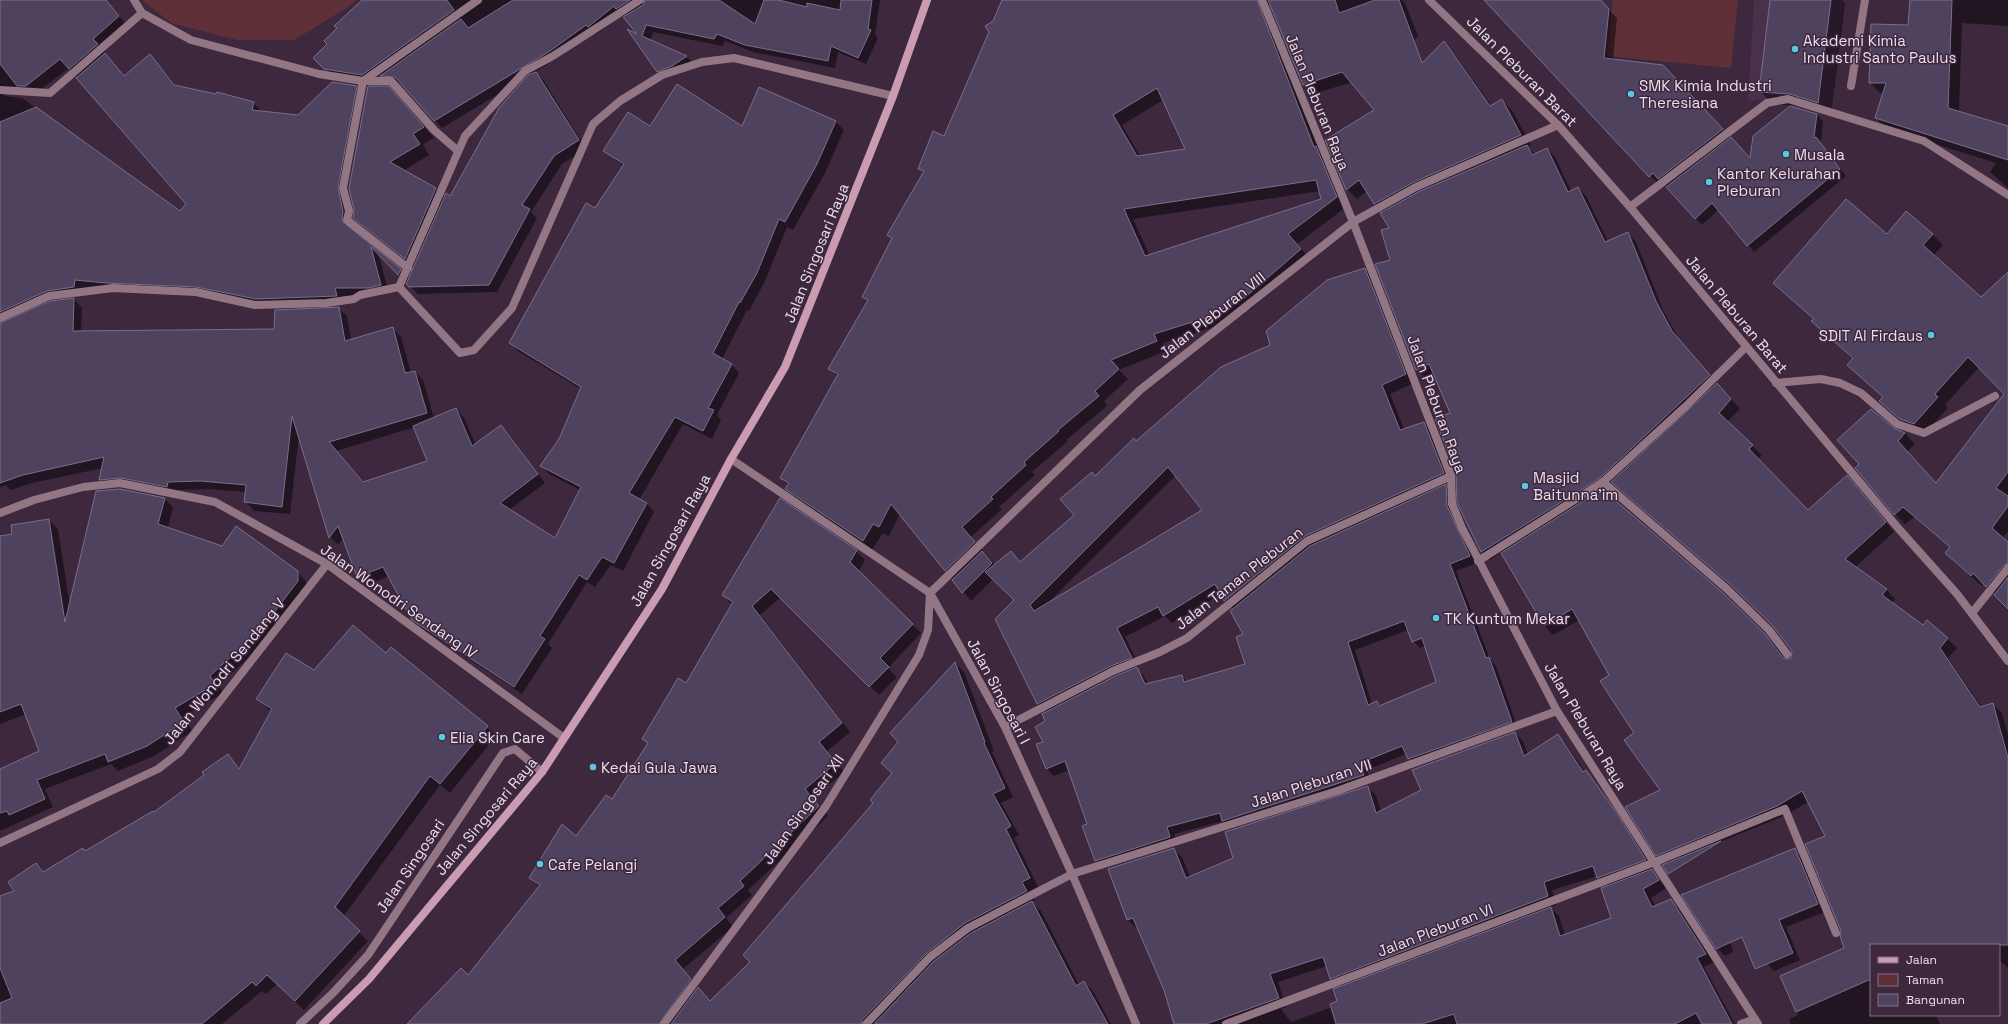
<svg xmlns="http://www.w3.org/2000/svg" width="2008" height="1024" font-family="'Space Grotesk',sans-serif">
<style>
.built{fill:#4b304b}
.green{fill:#603038}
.shadow{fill:#0007;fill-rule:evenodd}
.building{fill:#4e425e;stroke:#7b6e8c;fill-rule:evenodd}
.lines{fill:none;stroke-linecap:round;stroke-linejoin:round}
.service{stroke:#937683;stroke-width:8}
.pedestrian{stroke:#937683;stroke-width:8}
.minor{stroke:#937683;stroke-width:8}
.secondary{stroke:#ca9cb2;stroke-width:8}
.poi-dot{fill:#58c9e3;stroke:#3e283e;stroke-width:1.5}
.labels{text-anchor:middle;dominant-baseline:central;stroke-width:3;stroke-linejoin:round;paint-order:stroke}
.poi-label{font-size:15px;fill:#ecdeec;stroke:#3e283e;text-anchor:start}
.street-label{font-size:15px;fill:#ecdeec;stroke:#3e283e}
</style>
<rect width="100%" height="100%" fill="#3e283e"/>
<!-- built -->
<polygon class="built" points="1754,0 1844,0 1831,110 1770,99 1748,101"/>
<!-- green -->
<g class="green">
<polygon points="142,0 356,0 348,7 294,40 237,40 171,23"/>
<polygon points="1613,0 1738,0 1731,68 1607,56"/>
</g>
<!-- shadow -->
<g class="shadow">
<path d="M 0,0 L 104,0 L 127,25 L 101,47 L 124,76 L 150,55 L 176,86 L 254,103 L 262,112 L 299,116 L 356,86 L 364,95 L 346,196 L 351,220 L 350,229 L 409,279 L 415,267 L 365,228 L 354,217 L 399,98 L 434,138 L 423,144 L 429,155 L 403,171 L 436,189 L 445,198 L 451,197 L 530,75 L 442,128 L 402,84 L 389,82 L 380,74 L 369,82 L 333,76 L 315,58 L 373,0 L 880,0 L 875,35 L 878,38 L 866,64 L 838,52 L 835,68 L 753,52 L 725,41 L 722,46 L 653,32 L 650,41 L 686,56 L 693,63 L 679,73 L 665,78 L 658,71 L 627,14 L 622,17 L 620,15 L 603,29 L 596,34 L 594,32 L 558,58 L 535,72 L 544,81 L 586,149 L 562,164 L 531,212 L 537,218 L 497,292 L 418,294 L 378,253 L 389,293 L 378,296 L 343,296 L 345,304 L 265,307 L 206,295 L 115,291 L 55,299 L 49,302 L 74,299 L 82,308 L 81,332 L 275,330 L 338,308 L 347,316 L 351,340 L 392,328 L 401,337 L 411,373 L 415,372 L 423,380 L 434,418 L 456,409 L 464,418 L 476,445 L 501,426 L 509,434 L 545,483 L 509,510 L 555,540 L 580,490 L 549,474 L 541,466 L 560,439 L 581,389 L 518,351 L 510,342 L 624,166 L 604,151 L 650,127 L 742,128 L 835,121 L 844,130 L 825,173 L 793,230 L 787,227 L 765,281 L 749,311 L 747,310 L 722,359 L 731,364 L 739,373 L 717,415 L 721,420 L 712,439 L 683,424 L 639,500 L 646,503 L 654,512 L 623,571 L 611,565 L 595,587 L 587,582 L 548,644 L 552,648 L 522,694 L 422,628 L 413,619 L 389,576 L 366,585 L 358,577 L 344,538 L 338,545 L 330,537 L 299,435 L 290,514 L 254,511 L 246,502 L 247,492 L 209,489 L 177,490 L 130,486 L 108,488 L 100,479 L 103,468 L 32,483 L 11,490 L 6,485 L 0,487 ZM 69,68 L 188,204 L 180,213 L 22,98 L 4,96 L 6,93 L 35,94 ZM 415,427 L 429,461 L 364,482 L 336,451 Z"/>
<path d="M 1003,0 L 1402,0 L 1405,3 L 1418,36 L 1365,96 L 1352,82 L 1313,94 L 1304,85 L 1271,4 L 1267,6 L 1346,207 L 1297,244 L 1310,259 L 1252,308 L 1211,328 L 1163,343 L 1166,351 L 1119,370 L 1128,379 L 1104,401 L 1107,406 L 1066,440 L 1068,441 L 1032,472 L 1035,475 L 999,507 L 1002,509 L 971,537 L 995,565 L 1011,552 L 1021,563 L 1076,515 L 1095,477 L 1136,442 L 1272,345 L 1365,269 L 1373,277 L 1414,383 L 1390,394 L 1404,429 L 1424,423 L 1432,431 L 1452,482 L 1445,485 L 1453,493 L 1454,514 L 1477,563 L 1456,571 L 1490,659 L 1496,666 L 1518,729 L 1416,766 L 1406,754 L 1367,770 L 1371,782 L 1230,828 L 1223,821 L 1174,834 L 1177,845 L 1103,868 L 1096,860 L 1089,825 L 1069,770 L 1054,776 L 1047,769 L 1037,745 L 1044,742 L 1047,713 L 1038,704 L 997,620 L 1015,600 L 993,579 L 971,601 L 900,514 L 889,536 L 883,533 L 872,550 L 796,498 L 787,489 L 789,485 L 781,478 L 838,377 L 829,368 L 868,302 L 864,297 L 892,239 L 889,235 L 924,173 L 919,168 L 945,137 ZM 1163,100 L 1186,150 L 1140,156 L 1122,125 ZM 1320,191 L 1322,200 L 1150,256 L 1133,219 ZM 1176,475 L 1203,510 L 1049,602 ZM 1221,594 L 1233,609 L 1244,635 L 1246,665 L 1188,682 L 1182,676 L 1148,684 L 1144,676 L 1135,668 L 1139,666 L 1125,637 L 1165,616 L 1172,623 ZM 1408,630 L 1413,641 L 1420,648 L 1425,646 L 1438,682 L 1381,706 L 1377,702 L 1372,704 L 1355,650 Z"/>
<polygon points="1494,0 1599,0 1617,18 1613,60 1671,75 1751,160 1817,115 1823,121 1821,143 1846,176 1754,252 1718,210 1702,225 1662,181 1658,184"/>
<polygon points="1771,0 1842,0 1845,3 1831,115 1803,106 1772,104 1760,91"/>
<polygon points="1911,0 2008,0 2008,26 1962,23 1959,112 2008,131 2008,188 1990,172 1996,163 1887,129 1876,118 1884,93 1880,93 1870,82 1909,26"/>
<path d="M 1445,45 L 1455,55 L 1492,106 L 1502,100 L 1512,110 L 1531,145 L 1527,147 L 1535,154 L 1547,149 L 1555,157 L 1571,191 L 1578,188 L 1586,196 L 1608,242 L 1628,234 L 1636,242 L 1663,310 L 1680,341 L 1740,409 L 1727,422 L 1762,455 L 1758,459 L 1808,512 L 1856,486 L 1894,532 L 1855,567 L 1886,589 L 1895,599 L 1892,603 L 1923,626 L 1927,622 L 1948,639 L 1957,648 L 1948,658 L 1982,707 L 1993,704 L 2002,713 L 2008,735 L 2008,968 L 1999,960 L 1999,945 L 1871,945 L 1871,1015 L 1936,1015 L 1940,1024 L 1791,1024 L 1789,1019 L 1798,1015 L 1781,977 L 1846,948 L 1826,836 L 1808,802 L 1786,815 L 1666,864 L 1657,855 L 1662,790 L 1610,675 L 1579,620 L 1553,635 L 1544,626 L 1501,552 L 1490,560 L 1482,552 L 1458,503 L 1452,414 L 1434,373 L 1425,377 L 1417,369 L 1392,260 L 1390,228 L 1384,212 L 1375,203 L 1367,191 L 1357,199 L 1347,189 L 1374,111 ZM 1612,481 L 1741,594 L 1774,626 L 1793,651 L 1791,659 L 1786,660 L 1774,644 L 1723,594 L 1602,489 Z"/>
<polygon points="1932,234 1943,245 1934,255 1981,299 2008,273 2008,531 2003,538 2008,543 2008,608 1984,583 1982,586 1956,564 1946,553 1951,548 1914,517 1905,524 1895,514 1893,429 1905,433 1915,444 1907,452 1936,484 2006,394 1979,367 1945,405 1948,408 1924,434 1911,429 1880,401 1884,398 1854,359 1813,321 1887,235"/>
<polygon points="164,498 173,507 168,528 297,572 306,581 306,590 271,637 219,685 223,693 183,717 192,731 156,755 118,771 111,764 45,789 53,807 0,831 0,769 40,751 26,714 0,724 0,538 13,534 49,520 58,529 70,607"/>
<polygon points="780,500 856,551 865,560 858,572 921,633 888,668 897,677 879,695 781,597 760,615 850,732 827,751 844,772 813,798 828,815 826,818 748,890 752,895 726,918 733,927 683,969 711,1002 751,963 875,803 893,774 956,664 964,672 994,751 992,752 1013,797 1001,803 1019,835 1014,838 1038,887 1030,891 1035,900 1031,902 1041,911 1079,985 1084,982 1093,991 1111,1024 863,1024 856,1017 848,1024 416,1024 468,977 539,887 530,878 576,837 612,801 649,744 643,739 687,684 733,605 723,595"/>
<polygon points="386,655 487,727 496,736 450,793 440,785 343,917 368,941 304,1010 277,984 266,994 262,991 222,1024 0,1024 0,897 16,891 36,864 44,872 86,852 154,813 206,776 228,756 240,769 272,712 257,699 314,671"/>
<path d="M 1515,733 L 1523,741 L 1528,755 L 1558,735 L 1566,744 L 1585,772 L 1594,780 L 1653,868 L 1650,869 L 1666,888 L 1651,898 L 1655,906 L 1671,900 L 1679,908 L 1714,962 L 1704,967 L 1735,1024 L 1704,1024 L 1703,1022 L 1699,1024 L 1175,1024 L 1165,989 L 1138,927 L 1136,928 L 1128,920 L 1109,869 L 1173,849 L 1182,857 L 1190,877 L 1234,859 L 1367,787 L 1376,795 L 1381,812 L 1422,790 ZM 1598,876 L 1608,887 L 1612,919 L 1565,935 L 1559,916 L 1550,907 L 1556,905 L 1552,890 ZM 1327,966 L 1331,978 L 1340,988 L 1338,1002 L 1332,1007 L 1291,1022 L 1281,1009 L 1286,1007 L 1278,982 Z"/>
<polygon points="1795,849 1802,857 1825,912 1786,927 1800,960 1774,971 1767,964 1750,914 1725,921 1733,952 1725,956 1717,948 1683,895"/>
</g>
<!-- building -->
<g class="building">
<polygon points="0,0 106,0 119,16 93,39 98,44 69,69 60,59 26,86 17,86 0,64"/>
<polygon points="362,0 447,0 454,10 362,75 324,69 313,58 327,44 324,41 337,28 334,26"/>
<polygon points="513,0 630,0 616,9 614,6 588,27 586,25 550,51 434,121 395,77 380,76 461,19 468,28"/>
<polygon points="645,0 719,0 755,24 764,0 779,0 807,7 807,3 840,10 841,0 872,0 868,29 871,30 858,58 831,46 828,61 745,45 717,34 714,39 646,25 642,36 687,56 672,66 657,72 627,29 637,34 623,17 643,5"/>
<path d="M 1002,0 L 1257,0 L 1314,147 L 1316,146 L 1337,197 L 1288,234 L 1301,249 L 1243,299 L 1202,319 L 1154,334 L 1157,341 L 1111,360 L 1119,369 L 1095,391 L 1099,396 L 1058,430 L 1059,431 L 1024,462 L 1026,465 L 991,497 L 993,499 L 962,527 L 975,542 L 945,571 L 891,504 L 879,527 L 873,524 L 863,541 L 785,489 L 789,483 L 780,478 L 838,374 L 828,369 L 868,300 L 862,297 L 892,238 L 887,235 L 924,171 L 918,169 L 933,131 L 944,136 L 989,32 L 985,26 L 993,21 ZM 1157,88 L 1185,149 L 1137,156 L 1113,115 ZM 1316,180 L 1321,199 L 1145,256 L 1124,209 Z"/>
<polygon points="1268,0 1335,0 1339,13 1375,0 1399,0 1422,63 1444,41 1490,106 1502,99 1521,135 1414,182 1374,204 1359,180 1346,190 1325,140 1374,110 1342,72 1303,85"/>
<polygon points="1484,0 1601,0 1609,9 1604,58 1663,65 1723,129 1658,179 1653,173 1649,177"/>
<polygon points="1770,0 1831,0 1818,103 1790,94 1759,92"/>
<polygon points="1910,0 1952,0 1948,108 2008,126 2008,160 1875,118 1886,83 1869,83 1871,24 1908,25"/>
<polygon points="105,53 124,76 150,54 174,85 216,94 217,92 254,102 252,110 298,115 332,82 357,86 338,187 343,211 342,221 401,269 398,275 371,247 381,285 369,288 335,288 337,296 256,299 196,287 106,283 75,280 74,287 47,291 0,312 0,122 36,107 180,211 186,204 76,78"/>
<polygon points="536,72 579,140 554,156 522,205 530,209 489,285 409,287 406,284 446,193 450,196 499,108 528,75"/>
<polygon points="677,84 742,126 759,87 836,121 817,164 785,222 779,219 757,273 740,303 739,302 713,353 732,364 708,408 714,410 703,431 675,417 629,493 647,503 614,563 602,557 587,580 579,575 540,636 545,639 514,687 412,620 383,567 357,577 338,526 329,538 292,416 282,507 244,502 246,485 200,481 168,482 167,487 121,478 99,480 104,457 23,475 0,483 0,323 50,301 74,298 73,331 274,329 275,310 339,307 345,341 393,327 405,373 415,371 427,413 329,442 363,482 427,461 413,426 456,408 472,446 501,425 538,474 500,503 555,538 581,487 540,466 559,439 581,387 509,343 586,203 595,208 624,164 603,151 628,112 650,126"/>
<polygon points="368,86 389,86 424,127 413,134 420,144 390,162 436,188 405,259 353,218 354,210 349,188"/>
<polygon points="1790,106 1817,114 1814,137 1817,138 1840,169 1747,246 1712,203 1695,219 1666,187 1731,137 1750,158 1753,136"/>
<polygon points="1527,145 1532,155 1547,148 1568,192 1578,187 1605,242 1628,232 1656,301 1672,331 1710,375 1600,478 1481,552 1457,503 1456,474 1435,418 1450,413 1429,364 1416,370 1375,264 1390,260 1381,230 1389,228 1380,213 1418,192"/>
<polygon points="1846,199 1887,234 1906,211 1933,234 1923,245 1981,297 2008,272 2008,472 1996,488 2008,496 2008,506 1992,528 2008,542 2008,563 2004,565 1986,587 1973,573 1971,576 1945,553 1950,547 1903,507 1894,515 1855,468 1859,464 1837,440 1871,409 1894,428 1905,433 1898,441 1936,483 2004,394 1968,357 1935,394 1938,397 1914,424 1900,419 1879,401 1883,397 1847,365 1853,358 1811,321 1814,319 1773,283"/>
<path d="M 1365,268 L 1406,374 L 1382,385 L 1400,430 L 1424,422 L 1444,473 L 1305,536 L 1224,601 L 1215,584 L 1163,616 L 1158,607 L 1117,628 L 1132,658 L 1111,666 L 1037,704 L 995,619 L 1014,600 L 985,572 L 1011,551 L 1020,562 L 1074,515 L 1060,499 L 1092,472 L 1095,476 L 1134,438 L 1136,441 L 1221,367 L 1270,345 L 1266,331 L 1327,280 ZM 1168,467 L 1202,510 L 1034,611 L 1030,605 Z"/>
<polygon points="1717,383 1731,399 1719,413 1753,445 1749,449 1808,510 1847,475 1886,522 1845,559 1887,589 1882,595 1923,625 1927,620 1948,638 1940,648 1980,707 1993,703 2008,758 2008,945 1871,945 1871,979 1796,1012 1780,976 1844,948 1840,936 1841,931 1805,844 1825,836 1802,791 1777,806 1656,856 1625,807 1660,790 1624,740 1634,733 1600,681 1609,675 1572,609 1544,626 1501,553 1602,489 1723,593 1765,634 1783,658 1787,659 1791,658 1792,651 1773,626 1731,585 1611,482"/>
<path d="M 1446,484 L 1447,506 L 1470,556 L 1450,564 L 1486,658 L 1489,657 L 1512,722 L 1408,759 L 1402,746 L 1360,763 L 1364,775 L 1222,821 L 1220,813 L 1167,827 L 1170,837 L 1095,861 L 1082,826 L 1087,824 L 1065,761 L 1046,769 L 1036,744 L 1043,742 L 1035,727 L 1045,721 L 1042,714 L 1115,676 L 1137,667 L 1145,684 L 1182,675 L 1184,682 L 1245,664 L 1236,637 L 1243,634 L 1230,611 L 1310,546 ZM 1404,621 L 1412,642 L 1422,638 L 1436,682 L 1379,706 L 1377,701 L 1368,705 L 1348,642 Z"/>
<polygon points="120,489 165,498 158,524 222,546 236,526 298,571 298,581 262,628 210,676 215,684 175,708 184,722 147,746 108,762 105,754 37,780 45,799 9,815 7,811 0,813 0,769 39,751 21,704 0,712 0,536 12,534 11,525 49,519 65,622 96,491"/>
<polygon points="780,498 857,550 850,562 913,624 880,658 889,667 869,687 771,589 752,606 842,723 819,742 836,763 805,789 819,806 740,881 744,886 718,908 725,917 675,960 691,979 659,1024 407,1024 461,968 468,975 540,885 529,878 562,824 576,836 606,795 612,799 648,743 642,739 678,678 686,683 733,602 722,595"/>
<polygon points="982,551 992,563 962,593 952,580"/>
<polygon points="2008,577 2008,609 1994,595"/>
<polygon points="353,625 386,653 391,647 488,726 440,784 430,776 335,907 360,931 295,1001 267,975 256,986 252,982 202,1024 0,1024 0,1003 12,998 0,968 0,896 14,891 8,882 36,863 43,872 83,848 85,851 153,811 154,812 204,775 202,772 228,754 239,769 272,709 256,699 286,653 314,670"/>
<polygon points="955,662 985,742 984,743 1005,788 993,794 1011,826 1006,829 1030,878 1022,882 1027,891 965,923 927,953 862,1020 861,1024 671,1024 698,987 710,1001 750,962 743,955 873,803 870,800 892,773 881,763 898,742 890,733"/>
<polygon points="1515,732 1524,756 1558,734 1583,772 1586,770 1616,812 1646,860 1597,878 1593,866 1544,882 1548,896 1330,979 1323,957 1270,974 1279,998 1206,1024 1174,1024 1164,990 1133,918 1127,920 1108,869 1174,848 1186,878 1233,858 1225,832 1368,786 1376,813 1421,790 1412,770"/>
<polygon points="1721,841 1668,874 1662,865"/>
<polygon points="1795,848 1818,904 1779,920 1793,953 1755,969 1742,937 1716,949 1681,895"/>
<polygon points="1652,869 1659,880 1643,889 1652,907 1671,899 1706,954 1697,958 1732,1024 1702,1024 1696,1013 1675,1024 1457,1024 1454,1014 1422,1024 1336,1024 1330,1004 1337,1001 1333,989 1551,907 1560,936 1611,918 1601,888"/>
<polygon points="1032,901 1076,986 1084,981 1108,1024 874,1024 934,961 971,933"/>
</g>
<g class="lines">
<!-- service -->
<polyline class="service" points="1851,86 1865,0"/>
<!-- pedestrian -->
<polyline class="pedestrian" points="300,1024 333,993 368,955 503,753 515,749 542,772"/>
<!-- minor -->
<g class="minor">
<polyline points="134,0 142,13 191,40 319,74 363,81 478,0"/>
<polyline points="1262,0 1353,222 1451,476 1452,504 1462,528 1557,711 1758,1024"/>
<polyline points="1429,0 1558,125 1630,207 1898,528 1957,594 2008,661"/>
<polyline points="0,90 50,93 142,13"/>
<polyline points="1630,207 1767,103 1788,99 1924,141 2008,195"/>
<polyline points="408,268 347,220 349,211 343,188 363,81 391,81 434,130 458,151"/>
<polyline points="399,287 460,353 474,350 512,308 593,124 620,101 662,75 702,62 734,58 893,96"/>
<polyline points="0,318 49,296 113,288 196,292 255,305 326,303 354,299 360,295 399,287 465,136 525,71 553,56 640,0"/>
<polyline points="1776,383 1821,379 1840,383 1861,393 1897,424 1924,433 1995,396"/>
<polyline points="731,459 930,593 1005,727 1072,874 1136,1024"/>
<polyline points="1603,482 1727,589 1769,630 1787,654"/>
<polyline points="0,513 34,500 83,487 120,483 215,502 327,564 564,738"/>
<polyline points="1478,561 1603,482 1686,406 1746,347"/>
<polyline points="1972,613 2008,568"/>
<polyline points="1005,727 1113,671 1160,652 1187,638 1307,541 1451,476"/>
<polyline points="0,843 158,769 180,752 327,564"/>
<polyline points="664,1024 826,806 919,655 928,630 930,593 1140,390 1353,222 1416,187 1558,125"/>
<polyline points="866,1024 930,957 968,928 1072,874 1337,791 1557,711"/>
<polyline points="1226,1024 1655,862 1785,809 1836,933"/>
<polyline points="1741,1024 1755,1019"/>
</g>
<!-- secondary -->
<polyline class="secondary" points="323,1024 369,979 542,772 662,589 731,459 785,367 893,96 927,0"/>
</g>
<!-- markers -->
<g class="poi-dot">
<circle cx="1795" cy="49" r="4"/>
<circle cx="1631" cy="94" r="4"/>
<circle cx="1786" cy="154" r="4"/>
<circle cx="1709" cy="182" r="4"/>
<circle cx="1931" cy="335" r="4"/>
<circle cx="1525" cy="486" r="4"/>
<circle cx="1436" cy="618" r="4"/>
<circle cx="442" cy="737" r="4"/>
<circle cx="593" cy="767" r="4"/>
<circle cx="540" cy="864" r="4"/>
</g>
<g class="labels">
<!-- poi labels -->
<g class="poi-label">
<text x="1803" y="40">Akademi Kimia<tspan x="1803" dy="17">Industri Santo Paulus</tspan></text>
<text x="1639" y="85">SMK Kimia Industri<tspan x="1639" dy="17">Theresiana</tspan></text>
<text x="1794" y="154">Musala</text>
<text x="1717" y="173">Kantor Kelurahan<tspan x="1717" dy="17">Pleburan</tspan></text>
<text x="1923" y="335" text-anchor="end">SDIT Al Firdaus</text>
<text x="1533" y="477">Masjid<tspan x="1533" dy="17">Baitunna'im</tspan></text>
<text x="1444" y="618">TK Kuntum Mekar</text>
<text x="450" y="737">Elia Skin Care</text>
<text x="601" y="767">Kedai Gula Jawa</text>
<text x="548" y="864">Cafe Pelangi</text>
</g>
<!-- street labels -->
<g class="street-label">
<text transform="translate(1522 71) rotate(45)">Jalan Pleburan Barat</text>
<text transform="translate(1318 102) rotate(68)">Jalan Pleburan Raya</text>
<text transform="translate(816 253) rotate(-68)">Jalan Singosari Raya</text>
<text transform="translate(1737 314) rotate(50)">Jalan Pleburan Barat</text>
<text transform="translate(1212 315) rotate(-38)">Jalan Pleburan VIII</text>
<text transform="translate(1437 404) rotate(70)">Jalan Pleburan Raya</text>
<text transform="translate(670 540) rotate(-61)">Jalan Singosari Raya</text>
<text transform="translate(1239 578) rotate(-38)">Jalan Taman Pleburan</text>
<text transform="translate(399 601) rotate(35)">Jalan Wonodri Sendang IV</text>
<text transform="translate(224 671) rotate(-51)">Jalan Wonodri Sendang V</text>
<text transform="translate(999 691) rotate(62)">Jalan Singosari I</text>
<text transform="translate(1586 726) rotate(59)">Jalan Pleburan Raya</text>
<text transform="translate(1311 783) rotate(-18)">Jalan Pleburan VII</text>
<text transform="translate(803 809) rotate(-55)">Jalan Singosari XII</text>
<text transform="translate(486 816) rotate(-50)">Jalan Singosari Raya</text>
<text transform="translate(410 866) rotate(-56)">Jalan Singosari</text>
<text transform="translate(1435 930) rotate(-21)">Jalan Pleburan VI</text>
</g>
</g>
<!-- legend -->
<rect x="1870" y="944" width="130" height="72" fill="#3e283e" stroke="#847184"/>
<rect x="1878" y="957" width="20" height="6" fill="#ca9cb2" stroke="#847184"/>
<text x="1906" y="964" font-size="12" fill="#ecdeec">Jalan</text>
<rect x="1878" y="974" width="20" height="12" fill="#603038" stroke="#847184"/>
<text x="1906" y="984" font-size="12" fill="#ecdeec">Taman</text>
<rect x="1878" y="994" width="20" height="12" fill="#4e425e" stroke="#847184"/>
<text x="1906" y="1004" font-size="12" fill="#ecdeec">Bangunan</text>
</svg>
